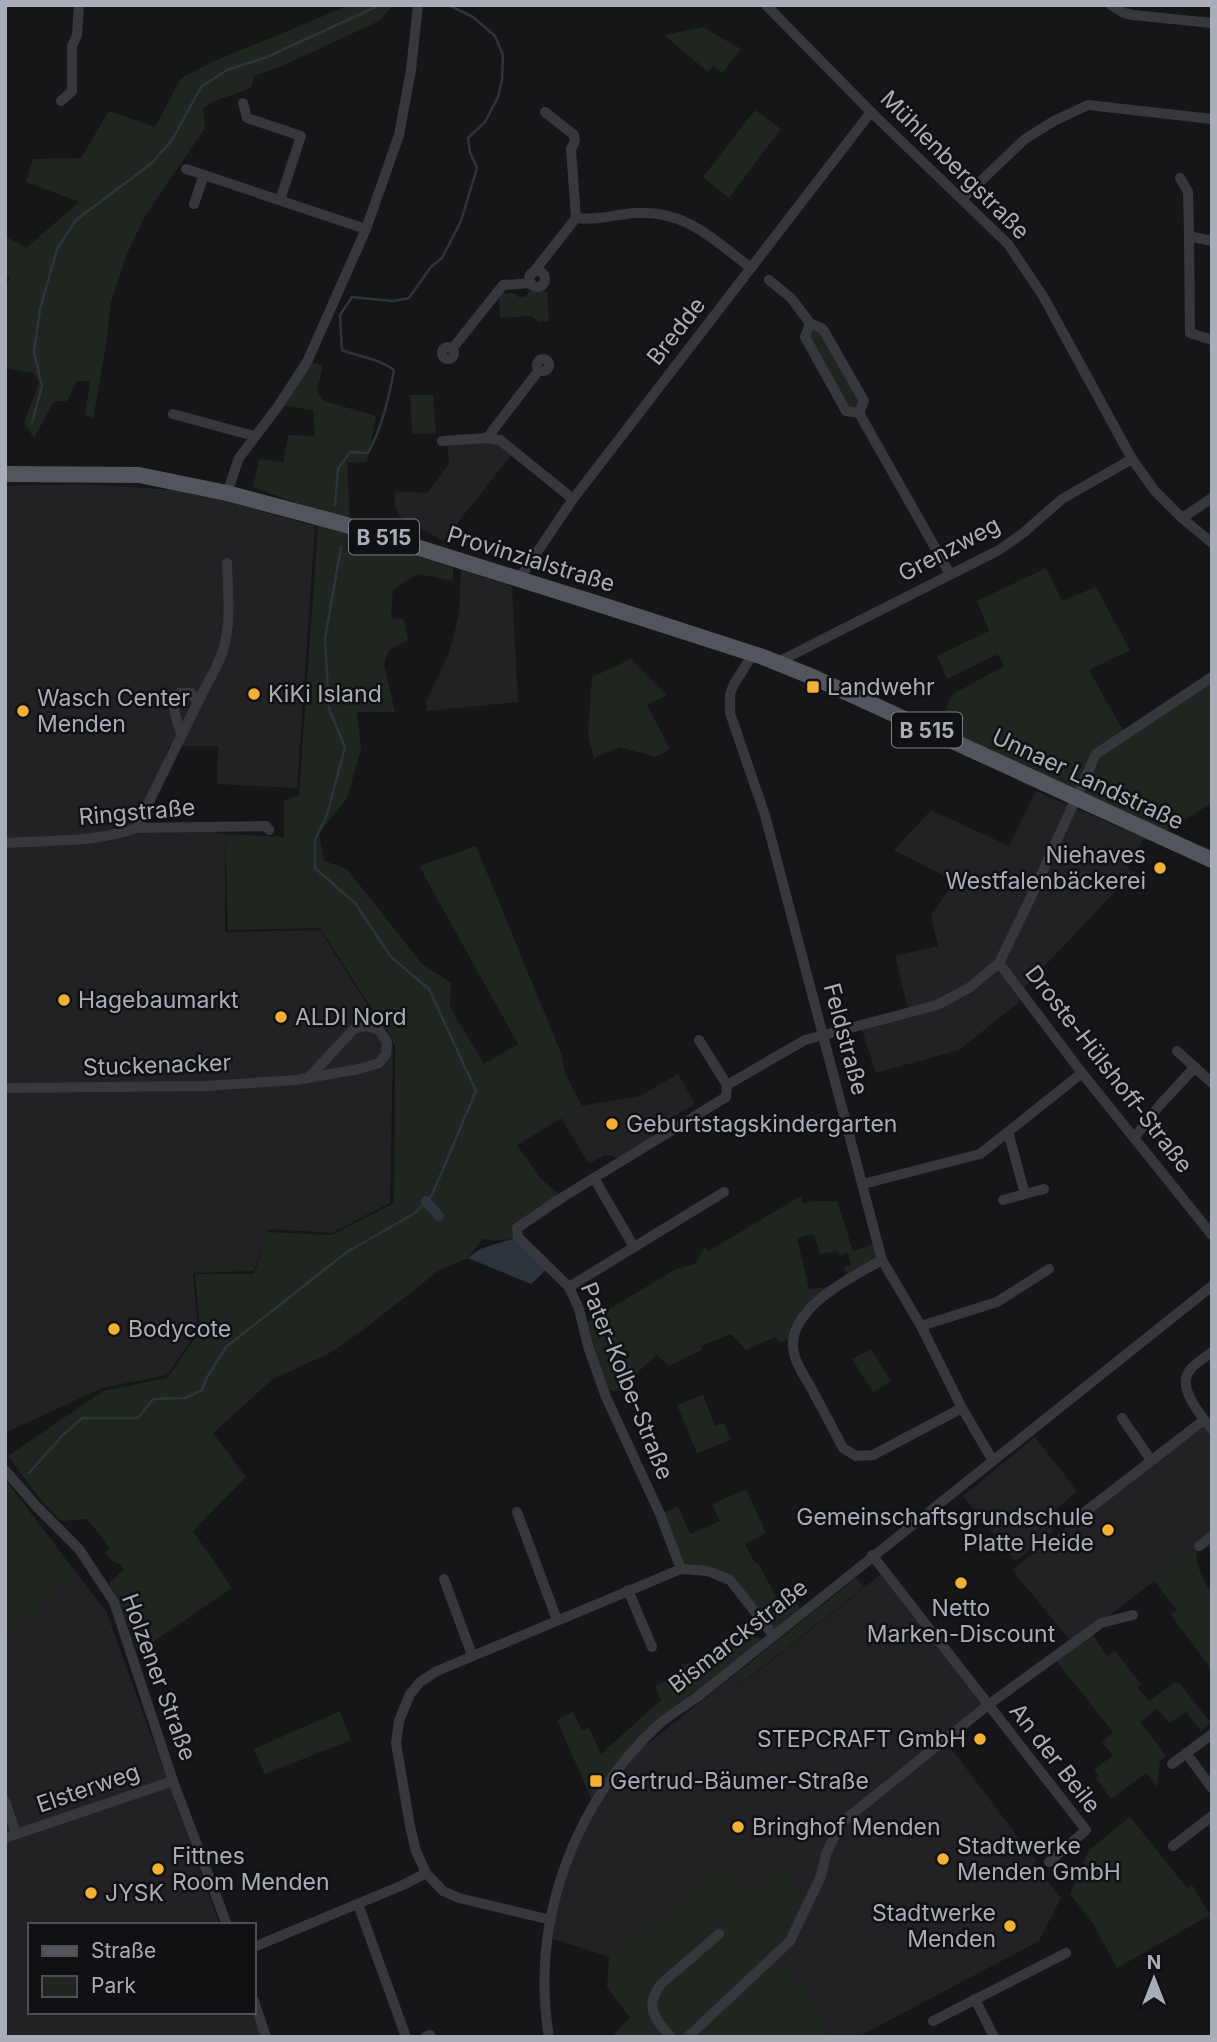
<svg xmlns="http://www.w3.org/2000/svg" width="1217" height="2042" font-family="Inter,sans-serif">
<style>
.built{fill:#222225}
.green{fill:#1e261f}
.water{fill:#2c353c}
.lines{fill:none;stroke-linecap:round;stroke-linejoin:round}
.stream{stroke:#2c353c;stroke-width:2.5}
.canal{stroke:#2c353c;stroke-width:10}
.minor{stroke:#37383d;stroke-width:10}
.primary{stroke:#53555c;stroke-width:16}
.poi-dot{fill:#f2b134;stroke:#111113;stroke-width:2.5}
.labels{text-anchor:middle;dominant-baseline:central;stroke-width:5;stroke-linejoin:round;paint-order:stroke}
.shield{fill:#111113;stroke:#7b7e86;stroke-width:2}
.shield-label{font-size:21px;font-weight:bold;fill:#a8adb8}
.street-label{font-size:23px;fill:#a8adb8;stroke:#111113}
.poi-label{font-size:23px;fill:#a8adb8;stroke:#111113;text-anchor:start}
</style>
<rect width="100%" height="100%" fill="#161618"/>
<!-- built -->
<g class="built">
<polygon points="497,441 513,453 443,541 399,516 395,505 395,491 427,493 449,464 447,443"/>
<polygon points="82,484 190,491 315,526 297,788 217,784 218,746 169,746 163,766 143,804 129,820 225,834 225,932 320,930 393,1045 390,1203 332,1233 269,1229 254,1271 193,1273 198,1330 167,1375 102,1388 5,1433 5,486"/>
<polygon points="461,570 512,586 518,702 427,711 426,701 449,653 459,614"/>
<polygon points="1036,791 1144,838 1128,869 1138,874 1125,888 1121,885 1024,988 1017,1004 959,1050 876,1073 859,1021 908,1009 895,956 938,946 931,916 954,881 894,850 931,810 1009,846"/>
<polygon points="678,1074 695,1104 651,1130 657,1140 628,1159 604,1155 589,1164 561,1118 580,1106 640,1096"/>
<polygon points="1204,1420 1212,1430 1212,1536 1073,1644 1012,1570"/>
<polygon points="1035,1437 1077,1491 1056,1510 1052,1532 1015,1561 963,1496"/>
<polygon points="74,1570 106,1611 220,1925 30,1925 30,2012 253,2012 262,2037 5,2037 5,1636"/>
<polygon points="884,1572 988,1705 945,1740 1036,1861 1033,1864 1061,1898 1039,1941 858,2037 833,2037 777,1953 751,1895 725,1868 626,1949 609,1957 548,1937 559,1883 618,1767 732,1677 739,1686"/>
</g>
<!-- green -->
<g class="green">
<polygon points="350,5 393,5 379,21 280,67 254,76 251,88 215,101 203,108 205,128 145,216 126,256 111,302 106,346 93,419 85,414 90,381 77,381 67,401 54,401 34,438 24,423 39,382 33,373 5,368 5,290 10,278 5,275 5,236 26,248 79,202 26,182 33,159 81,158 109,111 155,127 181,78 212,62"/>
<polygon points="703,27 741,49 722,73 713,66 708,72 664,35"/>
<polygon points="755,110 781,129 729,198 703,177"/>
<polygon points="547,291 549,321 539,322 531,316 500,318 499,293 514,293 518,297 525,297 529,292"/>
<polygon points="811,326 822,331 862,401 857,410 846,408 807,337"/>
<polygon points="307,362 323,365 317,391 324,401 376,416 367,462 347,463 351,534 453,568 453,581 417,574 393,590 391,618 404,619 408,640 389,650 384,664 395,712 357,712 361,749 347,798 319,833 324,861 347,869 422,964 451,983 450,1007 484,1064 518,1044 419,866 476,846 561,1053 565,1073 582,1106 517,1145 541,1179 563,1197 518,1228 518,1237 496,1241 483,1239 468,1258 441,1269 359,1333 328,1354 273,1379 213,1433 246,1477 193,1531 232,1588 138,1652 119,1600 109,1583 124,1569 120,1564 113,1562 105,1553 110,1548 87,1519 61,1521 40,1499 8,1456 103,1391 167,1378 200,1331 195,1274 254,1274 268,1232 332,1235 394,1203 395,1045 320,928 228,930 225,834 284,837 284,800 299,796 318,526 321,512 253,487 259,459 283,462 288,435 315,436 313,410 279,405"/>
<polygon points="410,395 433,395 436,433 412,434"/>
<polygon points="1046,568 1062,601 1096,587 1130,650 1089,670 1125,734 1212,677 1212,803 1158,836 933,733 953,694 1004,666 998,654 947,679 937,656 989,631 977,601"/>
<polygon points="631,659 667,695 647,705 670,749 655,757 620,747 594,758 588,736 592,677"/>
<path d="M 801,1196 L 803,1204 C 815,1199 824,1202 837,1201 L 853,1251 L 877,1243 L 882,1260 L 849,1278 L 843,1267 L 851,1265 L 848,1253 L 839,1255 L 838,1251 L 820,1254 L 814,1234 L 797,1238 L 809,1289 L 827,1287 L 828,1293 L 794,1337 L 780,1343 L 775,1337 L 746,1350 L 731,1334 L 701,1346 L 703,1349 L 669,1366 L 657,1355 L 638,1372 L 622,1391 L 607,1390 L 586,1323 L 676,1269 L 695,1264 L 705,1247 L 708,1251 Z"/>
<polygon points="871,1349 891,1381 873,1392 852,1359"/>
<polygon points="703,1395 715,1426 724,1423 731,1440 697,1453 677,1405"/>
<polygon points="5,1479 74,1570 5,1636"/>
<polygon points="746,1489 766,1533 745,1544 755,1563 758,1563 779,1602 792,1595 802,1613 773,1635 730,1580 681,1569 660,1514 678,1506 690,1534 720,1521 712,1504"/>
<polygon points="1196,1548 1197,1563 1202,1577 1212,1595 1212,1670 1171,1615 1177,1610 1154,1581"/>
<polygon points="856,1578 864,1587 738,1686 732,1677"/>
<polygon points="1090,1631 1107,1656 1115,1651 1141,1684 1137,1687 1149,1701 1174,1683 1180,1684 1211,1723 1201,1731 1186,1712 1170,1723 1157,1709 1140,1722 1166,1756 1160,1761 1157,1787 1146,1773 1111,1799 1096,1778 1099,1776 1094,1770 1113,1755 1102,1742 1113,1732 1054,1658"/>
<polygon points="743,1632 766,1641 658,1725 593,1803 557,1720 573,1712 582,1730 589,1728 601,1754 661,1700 655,1686 684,1671 682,1665 690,1662 698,1677"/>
<polygon points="340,1711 351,1740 265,1774 254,1749"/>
<polygon points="1130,1817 1187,1888 1192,1885 1210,1915 1117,1968 1094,1925 1070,1894 1089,1850"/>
<polygon points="725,1867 751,1895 780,1872 809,1902 777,1953 833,2037 611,2037 630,2018 607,1987 609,1957 626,1949"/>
</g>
<!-- water -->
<polygon class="water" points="518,1237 549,1267 531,1284 468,1258 480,1249"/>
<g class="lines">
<!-- stream -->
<g class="stream">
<polyline points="32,423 42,386 34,352 40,309 57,249 76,220 152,163 172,140 201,87 227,70 267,57 380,5"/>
<path d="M 335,505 L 338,469 L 350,452 L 368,453 C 382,428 389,398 394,370 C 378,358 359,357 342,350 L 340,315 L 352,297 L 393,301 L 409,298 L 431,267 L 442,258 L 461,221 L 477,168 L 470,152 L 468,138 L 485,122 L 498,97 L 502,80 L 503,55 L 495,36 L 473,17 L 448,5"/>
<polyline points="29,1473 63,1435 82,1418 138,1418 153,1399 185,1398 202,1390 206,1379 226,1347 347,1252 415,1213 432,1195 476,1091 429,989 391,957 355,903 315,868 315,840 327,815 345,747 329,709 325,639 341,547"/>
</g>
<!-- canal -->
<polyline class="canal" points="426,1201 439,1216"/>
<!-- minor -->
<g class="minor">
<polyline points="766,5 871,112 1008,244 1043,296 1132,459 1155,491 1182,518 1212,543"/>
<polyline points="1111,5 1124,13 1133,15 1212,23"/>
<polyline points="61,101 72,91 72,46 77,35 79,5"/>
<polyline points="243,103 247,118 301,136 280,200"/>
<polyline points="545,112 574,135 575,141 571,149 576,218"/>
<polyline points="186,169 366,229"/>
<polyline points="1180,178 1188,192 1189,236"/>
<polyline points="962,199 1025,139 1054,121 1088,105 1212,119"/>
<polyline points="194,204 204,175"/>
<polyline points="1212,241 1189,236 1190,333 1212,340"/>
<circle cx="537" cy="279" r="8"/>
<path d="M 532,274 L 576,218 C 598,221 615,214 636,213 C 686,210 714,240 751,268"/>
<polyline points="769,280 791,298 810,323"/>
<circle cx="448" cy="353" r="6"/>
<polyline points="452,349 503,285 531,283"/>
<circle cx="543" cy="365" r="6"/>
<polyline points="859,413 846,411 805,337 810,323 823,329 864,401 859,413 950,574"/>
<polyline points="173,414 254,436"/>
<polyline points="487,438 539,370"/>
<polyline points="442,441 487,438 500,440 573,499"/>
<polyline points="227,493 239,458 279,405 307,362 366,229 399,135 411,70 418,5"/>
<polyline points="1182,518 1212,498"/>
<polyline points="519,579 573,499 871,112"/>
<polyline points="753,654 734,684 730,694 730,713 765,815 882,1260 921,1326 962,1408 993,1461"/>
<polyline points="778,662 999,550 1022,534 1062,499 1132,459"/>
<path d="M 198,702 C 204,689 212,676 218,663 C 233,632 228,596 227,563"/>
<path d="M 136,828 L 198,702 L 191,693 L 179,693 C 169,706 177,721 182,735"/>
<path d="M 5,843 C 48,840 95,843 136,828 L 266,826 L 269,830"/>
<polyline points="999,963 1082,1073 1212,1235"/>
<polyline points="699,1040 727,1085"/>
<polyline points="1177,1051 1212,1083"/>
<polyline points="5,1088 205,1086 296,1080 359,1069 379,1063 386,1054 387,1042 379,1030 366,1026 354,1029 309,1077"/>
<polyline points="1135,1137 1159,1106 1195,1067"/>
<polyline points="594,1178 634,1247"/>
<polyline points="863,1184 980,1154 1082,1073"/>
<polyline points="1025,1194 1044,1189"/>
<polyline points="1003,1200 1025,1194 1008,1132"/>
<path d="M 882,1260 C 851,1277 780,1312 795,1357 C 798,1367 805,1377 810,1386 C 821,1406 832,1427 843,1448 L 856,1456 L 873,1455 L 962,1408"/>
<polyline points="569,1287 724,1192"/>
<polyline points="921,1326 997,1302 1049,1269"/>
<path d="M 1212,1352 C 1205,1358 1195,1363 1190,1370 C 1176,1387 1201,1416 1212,1429"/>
<polyline points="1122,1418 1151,1460"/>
<polyline points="5,1470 37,1507 79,1549 114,1602 173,1781 227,1925"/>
<polyline points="517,1512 557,1620"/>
<polyline points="1076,1519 1204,1420"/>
<polyline points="1199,1546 1212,1536"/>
<polyline points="872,1555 1086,1830 1049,1862"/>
<polyline points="681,1569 660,1514 606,1397 588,1346 579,1309 569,1287 518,1237 517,1228 563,1197 726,1097 727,1085 805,1040 937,1005 969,988 999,963 1032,895 1096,754 1212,677"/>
<polyline points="444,1579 472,1655"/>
<polyline points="628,1590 652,1647"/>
<polyline points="1186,1753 1212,1788"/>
<polyline points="1172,1764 1212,1734"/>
<polyline points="5,1801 16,1834"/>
<polyline points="5,1838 173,1781"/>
<polyline points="1173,1846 1212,1816"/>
<polyline points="426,1873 416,1851 410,1826 396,1743 399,1721 410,1694 420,1682 437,1671 681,1569 708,1571 730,1580 773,1635"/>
<polyline points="358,1904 406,2037"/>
<polyline points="254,1947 403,1885 426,1873 443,1891 459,1898 551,1920"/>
<polyline points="975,1999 994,2037"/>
<polyline points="254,2001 266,2037"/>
<polyline points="933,2021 1066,1953"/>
<polyline points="425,2037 430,2035 431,2037"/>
<path d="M 549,2037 C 530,1922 573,1805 657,1726 C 669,1715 683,1707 696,1698 L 1212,1286"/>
<path d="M 671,2037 C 654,2018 644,2007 661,1984 L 719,1934"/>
<polyline points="688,2037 790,1941 821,1876 826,1854 841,1823 988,1705 1101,1623 1133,1615"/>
</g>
<!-- primary -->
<polyline class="primary" points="5,474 139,475 227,493 343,524 608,607 763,657 815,678 1212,860"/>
</g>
<!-- markers -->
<g class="poi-dot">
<rect x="806" y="680" width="14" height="14" rx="3.5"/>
<circle cx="254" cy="694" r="7"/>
<circle cx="23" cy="711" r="7"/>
<circle cx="1160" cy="868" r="7"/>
<circle cx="64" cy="1000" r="7"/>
<circle cx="281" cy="1017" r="7"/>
<circle cx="612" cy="1124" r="7"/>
<circle cx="114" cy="1329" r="7"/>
<circle cx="1108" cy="1530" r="7"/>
<circle cx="961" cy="1583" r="7"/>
<circle cx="980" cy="1739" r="7"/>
<rect x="589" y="1774" width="14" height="14" rx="3.5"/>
<circle cx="738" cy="1827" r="7"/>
<circle cx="943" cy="1859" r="7"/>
<circle cx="158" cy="1869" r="7"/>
<circle cx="91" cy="1893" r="7"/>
<circle cx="1010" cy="1926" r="7"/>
</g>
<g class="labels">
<!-- shield labels -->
<g class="shield">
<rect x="349" y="519.5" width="70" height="35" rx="5"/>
<rect x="892" y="712.5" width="70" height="35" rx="5"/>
</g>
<g class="shield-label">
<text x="384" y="537">B 515</text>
<text x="927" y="730">B 515</text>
</g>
<!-- street labels -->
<g class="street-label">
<text transform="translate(955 165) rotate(45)">Mühlenbergstraße</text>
<text transform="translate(676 331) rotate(-52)">Bredde</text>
<text transform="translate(949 549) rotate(-28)">Grenzweg</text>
<text transform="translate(531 559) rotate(17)">Provinzialstraße</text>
<text transform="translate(1088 779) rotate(25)">Unnaer Landstraße</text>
<text transform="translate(137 812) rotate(-5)">Ringstraße</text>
<text transform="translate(846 1039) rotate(75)">Feldstraße</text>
<text transform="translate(157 1065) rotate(-2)">Stuckenacker</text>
<text transform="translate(1109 1069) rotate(52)">Droste-Hülshoff-Straße</text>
<text transform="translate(627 1381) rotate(68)">Pater-Kolbe-Straße</text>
<text transform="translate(738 1636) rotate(-38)">Bismarckstraße</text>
<text transform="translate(159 1677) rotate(70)">Holzener Straße</text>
<text transform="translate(1055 1758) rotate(52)">An der Beile</text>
<text transform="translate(88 1788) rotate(-19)">Elsterweg</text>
</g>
<!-- poi labels -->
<g class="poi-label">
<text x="827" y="687">Landwehr</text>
<text x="268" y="694">KiKi Island</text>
<text x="37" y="698">Wasch Center<tspan x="37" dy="26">Menden</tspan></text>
<text x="1146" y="855" text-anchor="end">Niehaves<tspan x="1146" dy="26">Westfalenbäckerei</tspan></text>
<text x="78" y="1000">Hagebaumarkt</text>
<text x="295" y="1017">ALDI Nord</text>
<text x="626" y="1124">Geburtstagskindergarten</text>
<text x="128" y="1329">Bodycote</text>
<text x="1094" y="1517" text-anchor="end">Gemeinschaftsgrundschule<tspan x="1094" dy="26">Platte Heide</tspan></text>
<text x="961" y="1608" text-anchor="middle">Netto<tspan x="961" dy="26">Marken-Discount</tspan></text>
<text x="966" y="1739" text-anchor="end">STEPCRAFT GmbH</text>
<text x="610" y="1781">Gertrud-Bäumer-Straße</text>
<text x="752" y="1827">Bringhof Menden</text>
<text x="957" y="1846">Stadtwerke<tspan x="957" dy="26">Menden GmbH</tspan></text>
<text x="172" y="1856">Fittnes<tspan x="172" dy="26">Room Menden</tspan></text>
<text x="105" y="1893">JYSK</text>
<text x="996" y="1913" text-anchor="end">Stadtwerke<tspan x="996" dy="26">Menden</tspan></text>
</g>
</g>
<!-- border -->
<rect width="1217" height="2042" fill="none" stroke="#a8adb8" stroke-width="14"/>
<!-- legend -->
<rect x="28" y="1923" width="228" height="91" fill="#111113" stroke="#4d4f55" stroke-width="2"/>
<rect x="42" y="1946" width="35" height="10" fill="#53555c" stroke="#4d4f55" stroke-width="2"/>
<text x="91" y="1958" font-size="21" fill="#a8adb8">Straße</text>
<rect x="42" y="1976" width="35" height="21" fill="#1e261f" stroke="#4d4f55" stroke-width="2"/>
<text x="91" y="1993" font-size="21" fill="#a8adb8">Park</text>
<!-- north arrow -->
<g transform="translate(1154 1979)" stroke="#111113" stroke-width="5" paint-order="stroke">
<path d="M0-5L12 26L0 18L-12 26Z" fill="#a8adb8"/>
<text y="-10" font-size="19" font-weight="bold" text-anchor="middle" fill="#a8adb8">N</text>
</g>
</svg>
